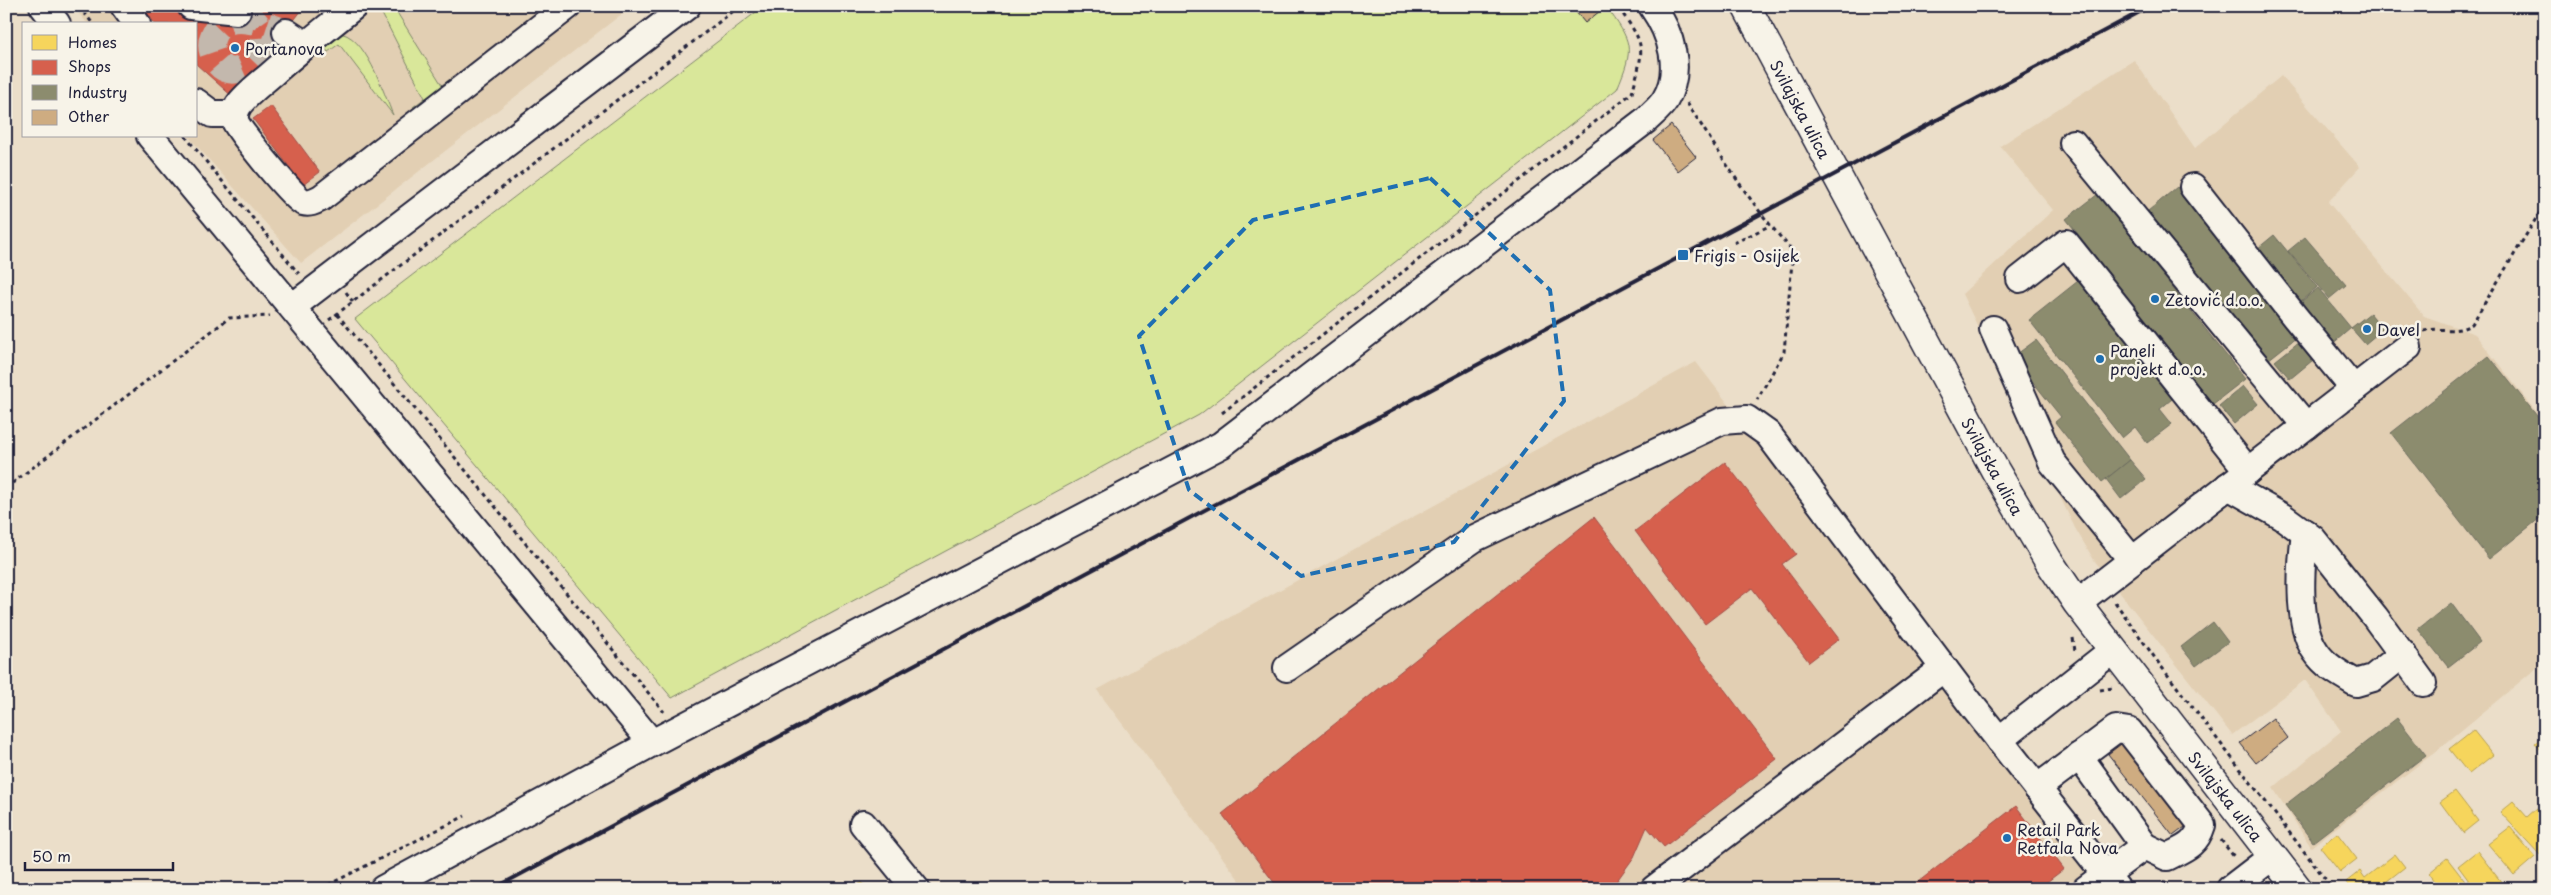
<svg xmlns="http://www.w3.org/2000/svg" width="2551" height="895" font-family="'Playpen Sans',sans-serif">
<style>
.built{fill:#e2cfb3}
.green{fill:#d9e79a;stroke:#7e846a}
.homes{fill:#f6d55c;stroke:#b69f52}
.shops{fill:#d6604d;stroke:#a04d48}
.industry{fill:#8c8c6e;stroke:#6c6c5f}
.building{fill:#ceac81;stroke:#22223b}
.lines{fill:none;stroke-linecap:round;stroke-linejoin:round}
.minor-tunnel{stroke:#c3b8ad;stroke-width:26;stroke-dasharray:26 13;stroke-linecap:butt}
.minor-casing{stroke:#22223b;stroke-width:30}
.major-casing{stroke:#22223b;stroke-width:31}
.path{stroke:#22223b;stroke-width:3;stroke-dasharray:4 4;stroke-linecap:butt}
.minor{stroke:#f7f3e8;stroke-width:26}
.major{stroke:#f7f3e8;stroke-width:28}
.rail{stroke:#22223b;stroke-width:4}
.marked{fill:none;stroke:#1f6fb2;stroke-width:4;stroke-dasharray:10 6;stroke-linejoin:round}
.poi-dot{fill:#1f6fb2;stroke:#f7f3e8;stroke-width:2}
.labels{text-anchor:middle;dominant-baseline:central;stroke-width:5;stroke-linejoin:round;paint-order:stroke}
.poi-label{font-size:16px;fill:#22223b;stroke:#f7f3e8;text-anchor:start}
.street-label{font-size:16px;fill:#22223b;stroke:#f7f3e8}
</style>
<rect width="100%" height="100%" fill="#ebdec9"/>
<filter id="ink" filterUnits="userSpaceOnUse"><feTurbulence type="fractalNoise" baseFrequency=".02" numOctaves="2"/><feDisplacementMap in="SourceGraphic" scale="10" xChannelSelector="R" yChannelSelector="G"/><feConvolveMatrix kernelMatrix="1 2 1 2 8 2 1 2 1" color-interpolation-filters="sRGB"/></filter>
<g filter="url(#ink)">
<!-- built -->
<g class="built">
<polygon points="72,6 632,6 301,263 188,136 196,136 196,24 88,24"/>
<polygon points="2134,60 2195,148 2281,76 2360,167 2328,202 2424,316 2475,334 2545,423 2545,661 2434,753 2311,847 2273,788 2341,731 2305,680 2232,735 2094,560 2075,528 1962,294 2053,210 2000,146"/>
<polygon points="1696,362 2101,889 1246,889 1097,690"/>
</g>
<!-- green -->
<g class="green">
<polygon points="378,6 393,6 442,85 453,77 454,81 417,108 413,107 425,98"/>
<path d="M 764,6 L 1606,6 C 1632,43 1635,46 1617,89 L 1199,415 L 672,698 L 355,319 Z"/>
<path d="M 337,33 C 365,32 384,94 393,115 L 339,44 L 328,52 L 325,48 L 326,41 Z"/>
</g>
<!-- homes -->
<g class="homes">
<polygon points="2473,730 2493,755 2469,774 2449,749"/>
<polygon points="2545,735 2545,755 2535,743"/>
<polygon points="2455,791 2478,821 2463,833 2440,802"/>
<polygon points="2513,801 2527,817 2537,808 2545,817 2545,825 2539,830 2545,837 2545,851 2540,855 2500,812"/>
<polygon points="2510,827 2535,857 2514,875 2488,844"/>
<polygon points="2337,833 2357,859 2340,872 2320,847"/>
<polygon points="2477,851 2502,883 2495,889 2475,889 2458,866"/>
<polygon points="2395,854 2405,867 2377,889 2351,889 2346,882 2360,871 2365,878"/>
<polygon points="2447,858 2471,889 2441,889 2429,873"/>
<polygon points="862,882 867,889 853,889"/>
</g>
<!-- shops -->
<g class="shops">
<polygon points="142,6 305,6 234,98 196,64 196,24 155,24"/>
<polygon points="271,106 320,172 303,185 253,119"/>
<polygon points="1725,462 1796,554 1782,564 1839,639 1809,662 1752,588 1705,624 1635,531"/>
<polygon points="1594,517 1777,759 1664,847 1647,827 1634,857 1611,889 1279,889 1222,814"/>
<polygon points="2016,806 2064,869 2043,885 2046,889 1909,889"/>
</g>
<!-- industry -->
<g class="industry">
<polygon points="2177,187 2297,337 2268,360 2148,211"/>
<polygon points="2098,194 2245,379 2213,404 2066,219"/>
<polygon points="2274,235 2317,287 2301,301 2257,249"/>
<polygon points="2305,237 2346,285 2329,299 2288,251"/>
<polygon points="2078,281 2172,399 2160,409 2172,424 2147,443 2135,427 2122,438 2029,320"/>
<polygon points="2318,288 2351,328 2330,346 2297,305"/>
<polygon points="2370,313 2383,329 2365,344 2351,328"/>
<polygon points="2036,340 2130,460 2102,482 2055,422 2061,417 2013,357"/>
<polygon points="2299,342 2313,360 2290,379 2275,361"/>
<polygon points="2489,356 2545,426 2545,514 2489,559 2391,433"/>
<polygon points="2243,386 2258,404 2234,424 2219,406"/>
<polygon points="2130,460 2146,479 2121,499 2106,479"/>
<polygon points="2451,603 2480,642 2448,667 2418,629"/>
<polygon points="2213,622 2228,642 2196,666 2181,647"/>
<polygon points="2397,718 2426,755 2313,842 2285,805"/>
</g>
<!-- building -->
<g class="building">
<polygon points="1571,6 1596,6 1600,11 1585,23"/>
<polygon points="1671,125 1696,157 1678,171 1653,140"/>
<polygon points="2273,718 2288,738 2256,763 2240,743"/>
<polygon points="2125,741 2189,824 2173,836 2108,754"/>
</g>
<g class="lines">
<!-- minor-tunnel -->
<path class="minor-tunnel" d="M 237,11 C 299,33 231,102 213,54 C 210,47 211,39 215,32 C 230,9 266,25 286,32"/>
<defs>
<g id="minor">
<polyline points="43,6 57,24"/>
<polyline points="124,6 137,24"/>
<polyline points="191,6 237,11"/>
<path d="M 354,6 C 327,28 300,49 274,72 C 263,82 247,93 238,106 C 236,110 234,116 235,121 C 239,131 294,199 303,202 C 310,204 315,201 321,198 L 568,6"/>
<polyline points="286,32 306,45"/>
<polyline points="196,102 212,114 235,114"/>
<polyline points="150,136 652,743"/>
<polyline points="2073,143 2306,426"/>
<polyline points="2193,187 2295,317 2354,389"/>
<polyline points="2020,279 2066,243 2248,471"/>
<polyline points="292,307 687,6"/>
<polyline points="1993,329 2052,462 2132,560"/>
<polyline points="2228,486 2283,517 2313,539 2375,617 2423,683"/>
<path d="M 2305,533 C 2301,565 2296,624 2316,652 C 2325,666 2342,675 2356,683 L 2373,678 L 2403,654"/>
<polyline points="2077,603 2408,347"/>
<polyline points="1287,668 1475,538 1722,421 1747,419 1768,434 1974,708 2117,889"/>
<polyline points="1999,740 2113,650"/>
<polyline points="2079,756 2144,846"/>
<path d="M 2037,788 L 2116,729 L 2129,731 L 2202,825 C 2196,845 2185,848 2167,857 L 2144,846 L 2086,889"/>
<polyline points="863,824 916,889"/>
<path d="M 383,889 L 652,743 L 1221,445 L 1646,120 C 1652,114 1660,108 1665,100 C 1683,70 1671,33 1652,6"/>
<polyline points="1654,889 1944,668"/>
<polyline points="2230,889 2273,856"/>
</g>
<polyline id="major" points="1746,6 1995,470 2048,560 2077,603 2298,889"/>
</defs>
<!-- minor casing -->
<use href="#minor" class="minor-casing"/>
<!-- major casing -->
<use href="#major" class="major-casing"/>
<!-- path -->
<g class="path">
<polyline points="79,6 93,24"/>
<path d="M 1687,103 C 1721,155 1750,205 1793,251 L 1784,352 L 1757,400"/>
<polyline points="185,136 299,274"/>
<polyline points="1734,243 1769,226"/>
<polyline points="346,292 353,302"/>
<polyline points="337,314 664,712"/>
<polyline points="329,320 740,6"/>
<path d="M 2424,331 C 2443,326 2454,335 2472,324 L 2540,212"/>
<path d="M 1222,413 L 1632,93 C 1645,45 1646,46 1617,6"/>
<polyline points="6,488 229,318 270,316"/>
<polyline points="2115,602 2160,665 2333,889"/>
<polyline points="2073,638 2075,651"/>
<polyline points="2100,690 2113,688"/>
<polyline points="2221,840 2235,858"/>
<polyline points="328,885 465,816"/>
<polyline points="2157,889 2167,880"/>
</g>
<!-- minor -->
<use href="#minor" class="minor"/>
<!-- major -->
<use href="#major" class="major"/>
<!-- rail -->
<polyline class="rail" points="493,889 2151,6"/>
</g>
</g>
<!-- marked area -->
<path class="marked" d="M 1430,178 L 1550,290 L 1564,401 L 1454,542 L 1301,576 L 1189,490 L 1139,336 L 1253,220 Z"/>
<!-- markers -->
<g class="poi-dot">
<circle cx="235" cy="48" r="5"/>
<rect x="1677" y="249" width="12" height="12" rx="2.5"/>
<circle cx="2155" cy="299" r="5"/>
<circle cx="2367" cy="329" r="5"/>
<circle cx="2100" cy="359" r="5"/>
<circle cx="2007" cy="838" r="5"/>
</g>
<g class="labels">
<!-- poi labels -->
<g class="poi-label">
<text x="245" y="48">Portanova</text>
<text x="1694" y="255">Frigis - Osijek</text>
<text x="2165" y="299">Zetović d.o.o.</text>
<text x="2377" y="329">Davel</text>
<text x="2110" y="350">Paneli<tspan x="2110" dy="18">projekt d.o.o.</tspan></text>
<text x="2017" y="829">Retail Park<tspan x="2017" dy="18">Retfala Nova</tspan></text>
</g>
<!-- street labels -->
<g class="street-label">
<text transform="translate(1801 109) rotate(62)">Svilajska ulica</text>
<text transform="translate(1993 466) rotate(61)">Svilajska ulica</text>
<text transform="translate(2226 796) rotate(52)">Svilajska ulica</text>
</g>
</g>
<!-- margin -->
<rect width="2551" height="895" fill="none" stroke="#f7f3e8" stroke-width="25"/>
<rect x="12" y="12" width="2526" height="870" fill="none" stroke="#22223b" stroke-width="2" filter="url(#ink)"/>
<!-- legend -->
<rect x="22" y="22" width="175" height="115" fill="#f7f3e8" stroke="#a29fa3"/>
<rect x="32" y="35" width="25" height="15" fill="#f6d55c" stroke="#a29fa3"/>
<text x="68" y="48" font-size="15" fill="#22223b">Homes</text>
<rect x="32" y="60" width="25" height="15" fill="#d6604d" stroke="#a29fa3"/>
<text x="68" y="72" font-size="15" fill="#22223b">Shops</text>
<rect x="32" y="85" width="25" height="15" fill="#8c8c6e" stroke="#a29fa3"/>
<text x="68" y="98" font-size="15" fill="#22223b">Industry</text>
<rect x="32" y="110" width="25" height="15" fill="#ceac81" stroke="#a29fa3"/>
<text x="68" y="122" font-size="15" fill="#22223b">Other</text>
<!-- scale -->
<path d="M25 862v8h148v-8" fill="none" stroke="#22223b" stroke-width="2.5"/>
<text x="32" y="862" font-size="15" fill="#22223b" stroke="#f7f3e8" stroke-width="4" paint-order="stroke">50 m</text>
</svg>
